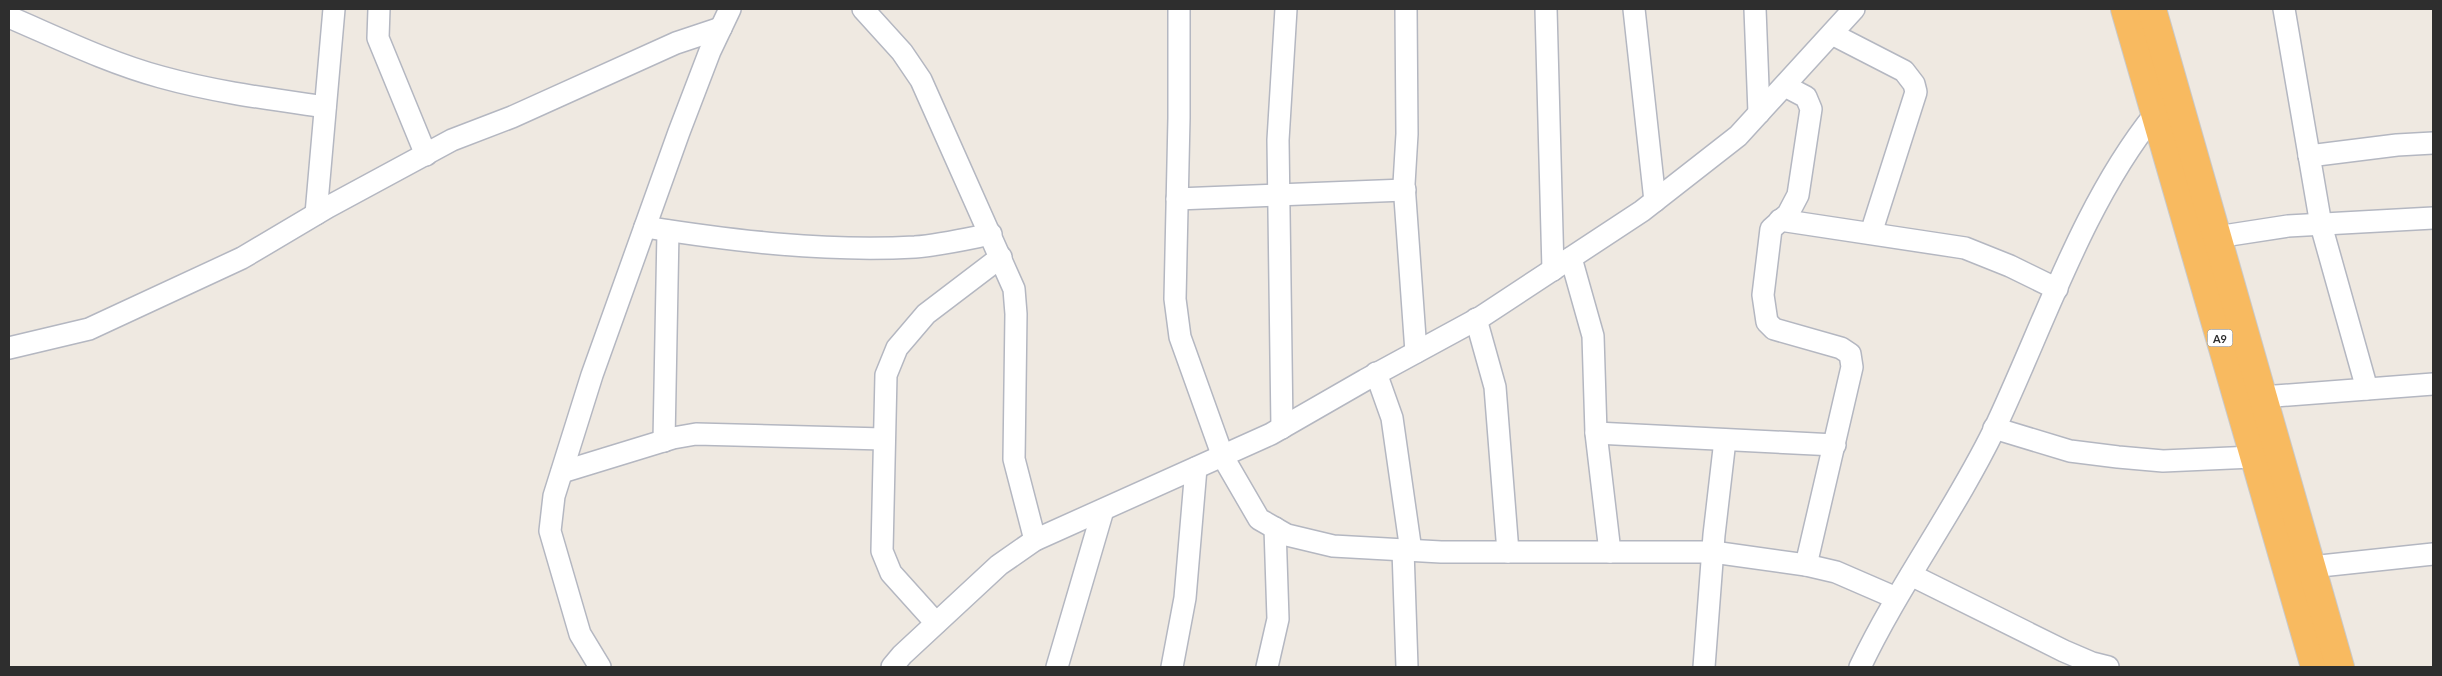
<svg xmlns="http://www.w3.org/2000/svg" width="2442" height="676" font-family="Lato,sans-serif">
<style>
.lines{fill:none;stroke-linecap:round;stroke-linejoin:round}
.minor-casing{stroke:#b4b7c1;stroke-width:24}
.trunk-casing{stroke:#c9c9c9;stroke-width:30}
.minor{stroke:#fff;stroke-width:21}
.trunk{stroke:#f8ba60;stroke-width:28}
.labels{text-anchor:middle;dominant-baseline:central;stroke-width:4;stroke-linejoin:round;paint-order:stroke}
.shield{fill:#fff;stroke:#6d6d6d;stroke-width:1}
.shield-label{font-size:11px;font-weight:bold;fill:#2e2e2e}
</style>
<rect width="100%" height="100%" fill="#efe9e1"/>
<g class="lines">
<defs>
<g id="minor">
<polyline points="379,9 378,38 426,155"/>
<polyline points="863,9 902,52 921,80 1014,289 1016,314 1014,459 1035,540"/>
<polyline points="1179,9 1179,118 1175,299 1180,337 1223,457 1259,519 1287,535 1333,546 1441,552 1713,552 1806,565 1836,572 1896,598"/>
<polyline points="1406,9 1407,134 1404,184 1416,352"/>
<polyline points="1546,9 1553,270"/>
<polyline points="1634,9 1655,201"/>
<polyline points="1755,9 1759,113"/>
<polyline points="2284,9 2321,225 2367,389"/>
<path d="M 9,17 C 58,38 109,63 161,77 C 215,92 270,99 325,107"/>
<polyline points="1832,34 1904,71 1914,84 1916,92 1871,233"/>
<polyline points="1785,86 1806,97 1811,109 1798,195 1788,214 1771,229 1763,295 1767,322 1774,329 1841,348 1850,354 1852,367 1806,565"/>
<polyline points="2309,156 2397,145 2433,143"/>
<polyline points="1177,199 1405,190"/>
<polyline points="316,214 334,9"/>
<polyline points="1780,220 1965,248 2010,266 2057,289"/>
<path d="M 645,227 C 734,241 825,252 915,247 C 940,245 966,239 991,234"/>
<polyline points="2217,237 2288,226 2433,218"/>
<polyline points="1571,258 1593,336 1596,433 1610,552"/>
<polyline points="1476,319 1495,387 1508,552"/>
<polyline points="9,348 89,329 242,258 328,207 452,140 512,117 676,43 721,28"/>
<polyline points="1376,373 1392,418 1411,551"/>
<polyline points="2262,397 2433,384"/>
<polyline points="1282,428 1278,140 1286,9"/>
<polyline points="1994,428 2070,451 2118,457 2163,461 2253,457"/>
<polyline points="1596,433 1835,445"/>
<polyline points="664,441 668,231"/>
<polyline points="562,472 673,438 696,434 883,439"/>
<polyline points="1403,550 1407,667"/>
<polyline points="2311,567 2433,554"/>
<polyline points="1911,575 2064,651 2092,663 2108,667"/>
<polyline points="936,623 891,573 882,551 886,375 897,348 926,314 1001,257"/>
<polyline points="600,667 580,634 550,531 554,496 592,375 679,132 710,51 730,9"/>
<polyline points="892,667 902,655 999,565 1035,540 1271,434 1365,380 1481,317 1642,211 1738,136 1854,9"/>
<polyline points="1057,667 1103,510"/>
<polyline points="1172,667 1185,598 1196,468"/>
<polyline points="1267,667 1278,619 1275,528"/>
<polyline points="1704,667 1714,535 1725,440"/>
<path d="M 1860,667 C 1899,585 1954,512 1994,430 C 2043,327 2083,203 2155,114"/>
</g>
<g id="trunk">
<polyline points="2125,9 2315,667"/>
<polyline points="2152,9 2340,667"/>
</g>
</defs>
<!-- minor casing -->
<use href="#minor" class="minor-casing"/>
<!-- trunk casing -->
<use href="#trunk" class="trunk-casing"/>
<!-- minor -->
<use href="#minor" class="minor"/>
<!-- trunk -->
<use href="#trunk" class="trunk"/>
</g>
<g class="labels">
<!-- shield labels -->
<rect class="shield" x="2207.5" y="329.5" width="25" height="17" rx="4"/>
<g class="shield-label">
<text x="2220" y="338">A9</text>
</g>
</g>
<!-- border -->
<rect width="2442" height="676" fill="none" stroke="#2e2e2e" stroke-width="20"/>
</svg>
